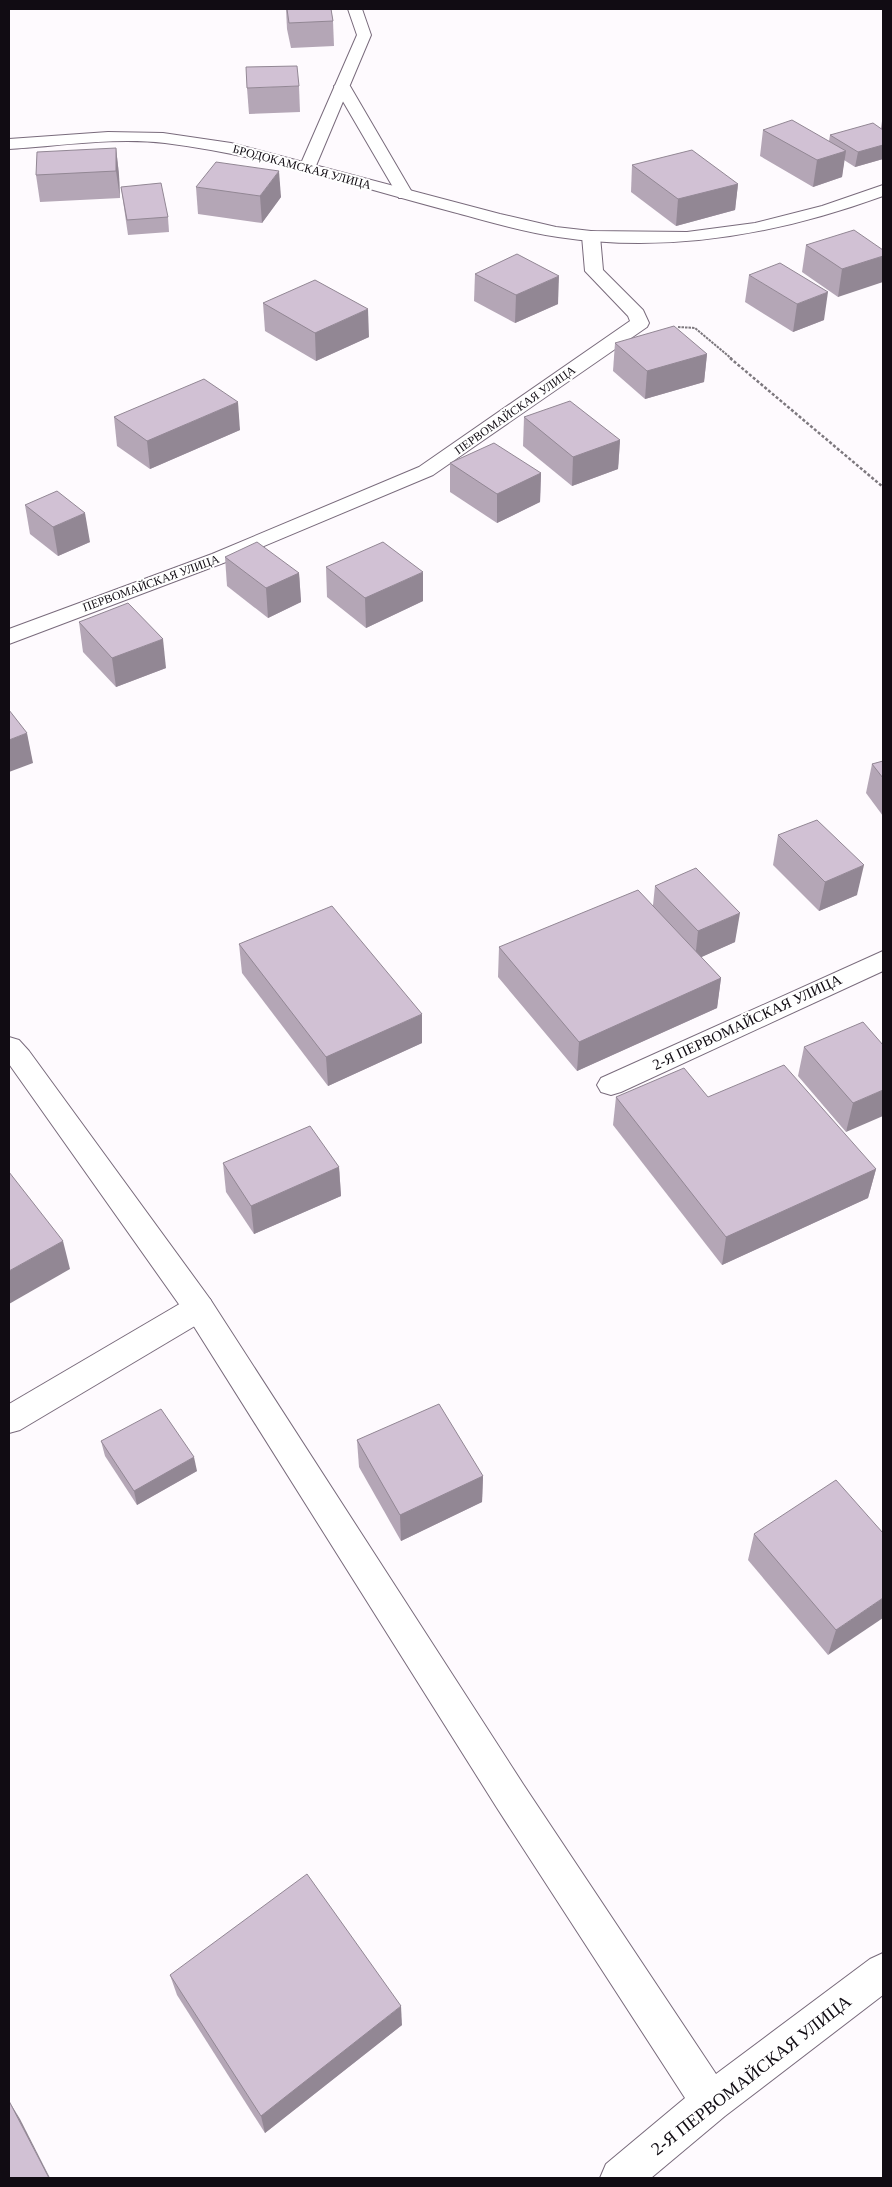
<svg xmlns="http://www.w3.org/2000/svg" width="892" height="2187" font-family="'Times New Roman',serif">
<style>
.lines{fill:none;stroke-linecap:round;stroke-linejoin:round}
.service-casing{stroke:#796b7c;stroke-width:2}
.minor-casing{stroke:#796b7c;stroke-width:2}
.tertiary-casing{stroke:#796b7c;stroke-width:2}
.path-far1{stroke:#7d787e;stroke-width:2;stroke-dasharray:2.5 1;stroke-linecap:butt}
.path{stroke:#7d787e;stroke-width:2.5;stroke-dasharray:3 2;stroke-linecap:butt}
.service{fill:#fff;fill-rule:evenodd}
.minor{fill:#fff;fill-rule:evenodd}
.tertiary{fill:#fff;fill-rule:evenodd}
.wall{fill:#b4a6b6}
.shaded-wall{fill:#928794}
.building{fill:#d1c1d4;stroke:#928794}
.labels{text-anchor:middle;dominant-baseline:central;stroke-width:4;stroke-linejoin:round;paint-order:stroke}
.far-street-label{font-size:12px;fill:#110c13;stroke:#fff}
.street-label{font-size:15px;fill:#110c13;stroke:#fff}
.near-street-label{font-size:18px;fill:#110c13;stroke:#fff}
</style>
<rect width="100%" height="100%" fill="#fefafe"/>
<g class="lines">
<defs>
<g id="service">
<polygon points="342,81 350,86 413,194 411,198 399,198 397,194 334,86"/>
<polygon points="199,1296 210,1299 214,1308 210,1317 20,1430 9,1433 9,1404 188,1299"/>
</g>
<g id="minor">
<polygon points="348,9 362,9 371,35 315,168 313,172 301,172 299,168 357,35"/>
<polygon points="591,231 597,232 600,236 603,270 643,310 649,323 647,327 433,475 226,562 9,644 9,629 212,554 419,467 630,321 628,316 585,271 582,236 585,232"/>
<polygon points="883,951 883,971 621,1092 611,1095 601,1092 597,1085 601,1078"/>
<polygon points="9,1037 19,1040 29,1051 210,1299 523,1784 716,2074 870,1959 883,1953 883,1995 725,2116 651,2178 600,2178 606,2164 685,2098 497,1808 188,1317 9,1064"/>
</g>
<path id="tertiary" d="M 108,132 L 163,133 L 231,143 L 500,214 L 556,227 L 591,231 L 687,232 L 755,223 L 822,206 L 883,185 L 883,196 C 779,234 669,254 558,237 C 522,232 487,221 453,212 C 358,187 263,155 165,143 C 114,137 60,146 9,149 L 9,139 Z"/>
</defs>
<!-- service casing -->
<use href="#service" class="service-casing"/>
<!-- minor casing -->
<use href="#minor" class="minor-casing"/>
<!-- tertiary casing -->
<use href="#tertiary" class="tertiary-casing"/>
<!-- path-far1 -->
<polyline class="path-far1" points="678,327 695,328 732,359"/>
<!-- path -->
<polyline class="path" points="730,358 883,487"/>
<!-- service -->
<use href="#service" class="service"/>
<!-- minor -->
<use href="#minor" class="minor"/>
<!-- tertiary -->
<use href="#tertiary" class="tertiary"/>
</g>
<!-- wall -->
<g class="wall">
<polygon points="286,9 331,9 333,21 334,46 291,48 287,29"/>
<polygon points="394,9 425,9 394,10"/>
<polygon points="299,86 300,112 249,114 247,88"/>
<polygon points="883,114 883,159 855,167 844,160 842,177 813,187 760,156 763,130 829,141 830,135 881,128"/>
<polygon points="116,148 119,175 120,198 40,202 36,175"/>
<polygon points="632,165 738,184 735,210 676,226 631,192"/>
<polygon points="121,187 168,217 169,232 128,235"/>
<polygon points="196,187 281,197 262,223 198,214"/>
<polygon points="806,245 883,250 838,297 802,272"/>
<polygon points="475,274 558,304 515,323 474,301"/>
<polygon points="749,275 824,320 793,332 745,302"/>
<polygon points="263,303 369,337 316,361 265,331"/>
<polygon points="615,343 707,354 704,382 645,399 613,371"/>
<polygon points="114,417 240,430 150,469 117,446"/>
<polygon points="524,417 620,440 618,469 572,486 523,446"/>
<polygon points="450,463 541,473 540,502 497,523 450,492"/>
<polygon points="25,505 90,542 58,556 30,534"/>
<polygon points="225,557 299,573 301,602 268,618 227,586"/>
<polygon points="326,567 423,601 366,628 327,597"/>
<polygon points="79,622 166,668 116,687 83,652"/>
<polygon points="883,761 883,816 866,793 872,764"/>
<polygon points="778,835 857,895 819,911 773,865"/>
<polygon points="655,886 735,942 701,957 721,978 717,1008 577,1071 498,977 499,947 653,905"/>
<polygon points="239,944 422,1043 328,1086 242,973"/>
<polygon points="883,1045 846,1132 798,1076 804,1047"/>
<polygon points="616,1097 708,1097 876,1169 868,1198 722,1265 613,1125"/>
<polygon points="223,1163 339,1167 341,1196 254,1234 226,1192"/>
<polygon points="357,1440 483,1476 482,1502 401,1541 359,1467"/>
<polygon points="101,1441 197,1471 137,1505 105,1456"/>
<polygon points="883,1533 828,1655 748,1560 754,1534"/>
<polygon points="170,1975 402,2025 265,2133 177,1995"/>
</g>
<!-- shaded-wall -->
<g class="shaded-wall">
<polygon points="883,145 883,159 855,167 858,152"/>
<polygon points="116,148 119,175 120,198 116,171"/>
<polygon points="846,151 842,177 813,187 817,160"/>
<polygon points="279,171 281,197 262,223 260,196"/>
<polygon points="738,184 735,210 676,226 678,199"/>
<polygon points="883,256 883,282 838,297 842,269"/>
<polygon points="559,276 558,304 515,323 516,295"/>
<polygon points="828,292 824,320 793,332 797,304"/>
<polygon points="368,309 369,337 316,361 315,333"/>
<polygon points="707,354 704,382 645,399 647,371"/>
<polygon points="238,402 240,430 150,469 147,441"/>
<polygon points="620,440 618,469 572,486 573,457"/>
<polygon points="541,473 540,502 497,523 497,494"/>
<polygon points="85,513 90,542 58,556 53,527"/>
<polygon points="423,572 423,601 366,628 365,598"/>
<polygon points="299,573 301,602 268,618 266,588"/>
<polygon points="163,639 166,668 116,687 112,658"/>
<polygon points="27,733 33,763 9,772 9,740"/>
<polygon points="864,865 857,895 819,911 825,882"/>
<polygon points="740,913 735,942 695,960 698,931"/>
<polygon points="721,978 717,1008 577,1071 579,1042"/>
<polygon points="422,1014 422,1043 328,1086 326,1057"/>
<polygon points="883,1090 883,1116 846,1132 853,1103"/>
<polygon points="339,1167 341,1196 254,1234 251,1206"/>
<polygon points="876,1169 868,1198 722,1265 726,1237"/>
<polygon points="63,1241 70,1269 9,1304 9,1271"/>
<polygon points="194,1457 197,1471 137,1505 134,1491"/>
<polygon points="483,1476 482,1502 401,1541 400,1515"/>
<polygon points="883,1598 883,1618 828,1655 836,1630"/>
<polygon points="401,2006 402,2025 265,2133 261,2116"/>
<polygon points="9,2101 20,2119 50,2178 49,2178"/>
</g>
<!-- building -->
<g class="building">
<polygon points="287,9 331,9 333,21 289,23"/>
<polygon points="297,66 299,86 247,88 246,67"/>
<polygon points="792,120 846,151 817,160 763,130"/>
<polygon points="873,123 883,130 883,145 858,152 830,135"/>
<polygon points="116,148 116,171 36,175 37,152"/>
<polygon points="692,150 738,184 678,199 632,165"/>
<polygon points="216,162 279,171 260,196 196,187"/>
<polygon points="161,183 168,217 127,220 121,187"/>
<polygon points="854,230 883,250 883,256 842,269 806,245"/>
<polygon points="517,254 559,276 516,295 475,274"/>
<polygon points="780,263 828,292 797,304 749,275"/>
<polygon points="315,280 368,309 315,333 263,303"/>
<polygon points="674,326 707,354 647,371 615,343"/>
<polygon points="204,379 238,402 147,441 114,417"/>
<polygon points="570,401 620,440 573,457 524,417"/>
<polygon points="494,443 541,473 497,494 450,463"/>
<polygon points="57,491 85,513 53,527 25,505"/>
<polygon points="257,542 299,573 266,588 225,557"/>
<polygon points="383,542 423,572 365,598 326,567"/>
<polygon points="128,603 163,639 112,658 79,622"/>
<polygon points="9,710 27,733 9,740"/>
<polygon points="883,761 883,778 872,764"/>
<polygon points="817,820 864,865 825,882 778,835"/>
<polygon points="696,868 740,913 698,931 655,886"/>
<polygon points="638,890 721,978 579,1042 499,947"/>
<polygon points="332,906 422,1014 326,1057 239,944"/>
<polygon points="863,1022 883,1045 883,1090 853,1103 804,1047"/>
<polygon points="784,1065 876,1169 726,1237 616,1097 684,1068 708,1097"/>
<polygon points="310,1126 339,1167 251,1206 223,1163"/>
<polygon points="9,1172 63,1241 9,1271"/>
<polygon points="439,1404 483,1476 400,1515 357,1440"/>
<polygon points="161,1409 194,1457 134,1491 101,1441"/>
<polygon points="836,1480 883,1533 883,1598 836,1630 754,1534"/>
<polygon points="307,1874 401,2006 261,2116 170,1975"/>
<polygon points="9,2101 49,2178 9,2178"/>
</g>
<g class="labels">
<!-- far-street labels -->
<g class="far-street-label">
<text transform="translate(302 167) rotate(15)">БРОДОКАМСКАЯ УЛИЦА</text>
<text transform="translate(515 410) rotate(-35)">ПЕРВОМАЙСКАЯ УЛИЦА</text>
<text transform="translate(151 583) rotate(-20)">ПЕРВОМАЙСКАЯ УЛИЦА</text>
</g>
<!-- street labels -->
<g class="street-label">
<text transform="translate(747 1022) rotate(-25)">2-Я ПЕРВОМАЙСКАЯ УЛИЦА</text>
</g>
<!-- near-street labels -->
<g class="near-street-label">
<text transform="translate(751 2075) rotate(-38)">2-Я ПЕРВОМАЙСКАЯ УЛИЦА</text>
</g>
</g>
<!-- border -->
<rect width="892" height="2187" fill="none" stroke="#110c13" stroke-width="20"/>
</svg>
